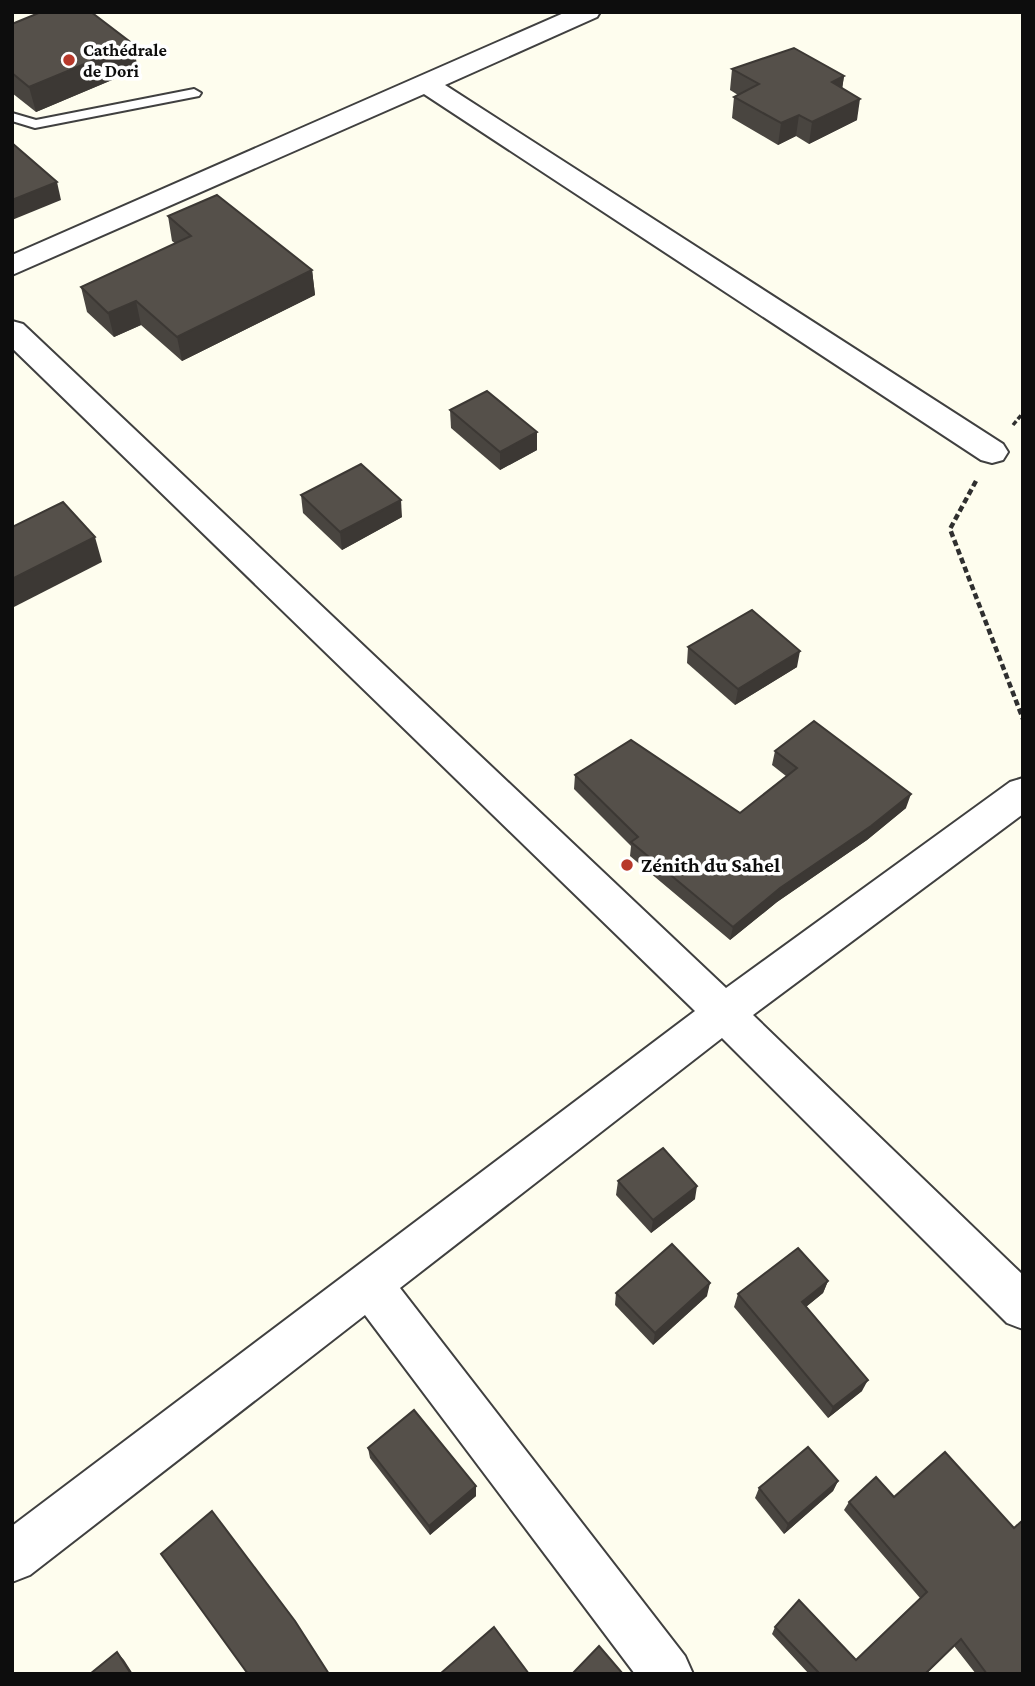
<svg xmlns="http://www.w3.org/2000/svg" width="1035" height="1686" font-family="'Crimson Pro',serif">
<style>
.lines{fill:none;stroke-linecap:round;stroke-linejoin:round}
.lane-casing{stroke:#404040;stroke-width:4}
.street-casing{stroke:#404040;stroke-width:4}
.path-far1{stroke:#2f2f2f;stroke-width:3.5;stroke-dasharray:5 2.5;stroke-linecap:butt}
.path{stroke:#2f2f2f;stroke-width:4.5;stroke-dasharray:6 3.5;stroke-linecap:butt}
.lane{fill:#fff;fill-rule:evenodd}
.street{fill:#fff;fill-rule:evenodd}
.wall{fill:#494540}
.shaded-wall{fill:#3c3834}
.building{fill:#55504a;stroke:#3c3834;stroke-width:2}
.poi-dot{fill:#b7392b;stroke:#fff;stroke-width:2.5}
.labels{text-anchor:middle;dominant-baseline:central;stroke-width:7;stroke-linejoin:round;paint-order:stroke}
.far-poi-label{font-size:18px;font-weight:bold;fill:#0d0d0d;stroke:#fff;text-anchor:start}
.poi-label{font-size:21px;font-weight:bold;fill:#0d0d0d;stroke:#fff;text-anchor:start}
</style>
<rect width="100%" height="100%" fill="#fefdee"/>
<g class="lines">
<defs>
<polygon id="lane" points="194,89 201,93 199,96 35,128 12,121 12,113 36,120"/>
<g id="street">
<polygon points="566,12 600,12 597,17 445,85 1003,444 1008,452 1003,460 992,463 981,460 424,94 12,275 12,255"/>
<polygon points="12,321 23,324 726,988 1010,782 1023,778 1023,814 753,1015 1023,1275 1023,1329 1007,1323 722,1038 400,1288 685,1656 693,1674 635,1674 365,1315 30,1575 12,1582 12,1526 695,1011 12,348"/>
</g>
</defs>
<!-- lane casing -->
<use href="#lane" class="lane-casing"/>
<!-- street casing -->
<use href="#street" class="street-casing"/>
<!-- path-far1 -->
<polyline class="path-far1" points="1013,425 1023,413"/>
<!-- path -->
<polyline class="path" points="976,481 950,529 1023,719"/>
<!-- lane -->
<use href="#lane" class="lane"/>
<!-- street -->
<use href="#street" class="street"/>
</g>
<!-- wall -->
<g class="wall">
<polygon points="12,24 138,69 36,112 12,93"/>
<polygon points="732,69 844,76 842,88 857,120 809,144 796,136 778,145 732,118 734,97 738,95 730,90"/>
<polygon points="168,216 312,270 315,295 182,361 141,325 114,337 87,312 81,287 176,244 172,241"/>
<polygon points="450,410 537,450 500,470 451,428"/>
<polygon points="301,495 402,517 342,550 303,513"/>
<polygon points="688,647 797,667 735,705 687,663"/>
<polygon points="775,751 906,808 867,840 777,902 730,940 630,856 631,846 574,789 575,775 740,813 786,776 772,765"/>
<polygon points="618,1181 695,1199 651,1233 616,1195"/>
<polygon points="828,1281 823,1293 806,1307 862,1391 828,1418 734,1307 738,1294"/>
<polygon points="616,1293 707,1296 653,1345 615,1305"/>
<polygon points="368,1448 476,1496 430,1535 370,1458"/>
<polygon points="838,1481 833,1491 784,1534 755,1498 759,1488"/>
<polygon points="849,1502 1023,1674 976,1674 954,1646 926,1674 809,1674 772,1634 775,1627 856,1660 920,1598 844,1510"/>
</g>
<!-- shaded-wall -->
<g class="shaded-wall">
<polygon points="133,44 138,69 36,112 29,87"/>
<polygon points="844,76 841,97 832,82"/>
<polygon points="860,99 857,120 809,144 812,122"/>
<polygon points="799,115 796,136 778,145 781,123"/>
<polygon points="57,182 61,200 12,220 12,200"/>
<polygon points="312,270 315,295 182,361 177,337"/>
<polygon points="136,301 141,325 114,337 108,313"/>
<polygon points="537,432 537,450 500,470 500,452"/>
<polygon points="401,500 402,517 342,550 340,532"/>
<polygon points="95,537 102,562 12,608 12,579"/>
<polygon points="800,651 797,667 735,705 738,689"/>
<polygon points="911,794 906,808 867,840 777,902 730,940 733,927 780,888"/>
<polygon points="697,1186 695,1199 651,1233 653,1220"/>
<polygon points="828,1281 823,1293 797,1314 802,1302"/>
<polygon points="710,1283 707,1296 653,1345 655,1333"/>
<polygon points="868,1380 862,1391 828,1418 833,1407"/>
<polygon points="838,1481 833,1491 784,1534 788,1524"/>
<polygon points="476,1486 476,1496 430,1535 429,1526"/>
<polygon points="117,1652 124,1660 133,1674 131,1674"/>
</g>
<!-- building -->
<g class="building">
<polygon points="41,12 91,12 133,44 29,87 12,73 12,24"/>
<polygon points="794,48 844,76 832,82 860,99 812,122 799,115 781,123 734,97 759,84 732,69"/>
<polygon points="12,143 57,182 12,200"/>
<polygon points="217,195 312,270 177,337 136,301 108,313 81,287 191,236 168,216"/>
<polygon points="487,391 537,432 500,452 450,410"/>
<polygon points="361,464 401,500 340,532 301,495"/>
<polygon points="63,502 95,537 12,579 12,527"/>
<polygon points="752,610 800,651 738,689 688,647"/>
<polygon points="814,721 911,794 871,826 780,888 733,927 631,842 638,837 575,775 631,740 740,813 797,768 775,751"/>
<polygon points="663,1148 697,1186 653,1220 618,1181"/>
<polygon points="672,1244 710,1283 655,1333 616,1293"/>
<polygon points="798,1248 828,1281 802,1302 868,1380 833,1407 738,1294"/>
<polygon points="414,1410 476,1486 429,1526 368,1448"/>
<polygon points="808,1447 838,1481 788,1524 759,1488"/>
<polygon points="945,1452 1014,1528 1023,1520 1023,1674 987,1674 961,1639 925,1674 820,1674 775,1627 799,1600 856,1660 927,1592 849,1502 876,1477 894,1497"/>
<polygon points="212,1511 295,1621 329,1674 248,1674 161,1554"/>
<polygon points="494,1627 529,1674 440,1674"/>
<polygon points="599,1646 623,1674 572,1674"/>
<polygon points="117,1652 131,1674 90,1674"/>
</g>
<!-- markers -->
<g class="poi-dot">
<circle cx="69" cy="60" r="7"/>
<circle cx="627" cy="865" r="7"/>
</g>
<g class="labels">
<!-- far-poi labels -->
<g class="far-poi-label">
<text x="83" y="50">Cathédrale<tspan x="83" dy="21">de Dori</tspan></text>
</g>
<!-- poi labels -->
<g class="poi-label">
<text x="641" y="865">Zénith du Sahel</text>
</g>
</g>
<!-- border -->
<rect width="1035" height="1686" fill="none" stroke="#0d0d0d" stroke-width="28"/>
</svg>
